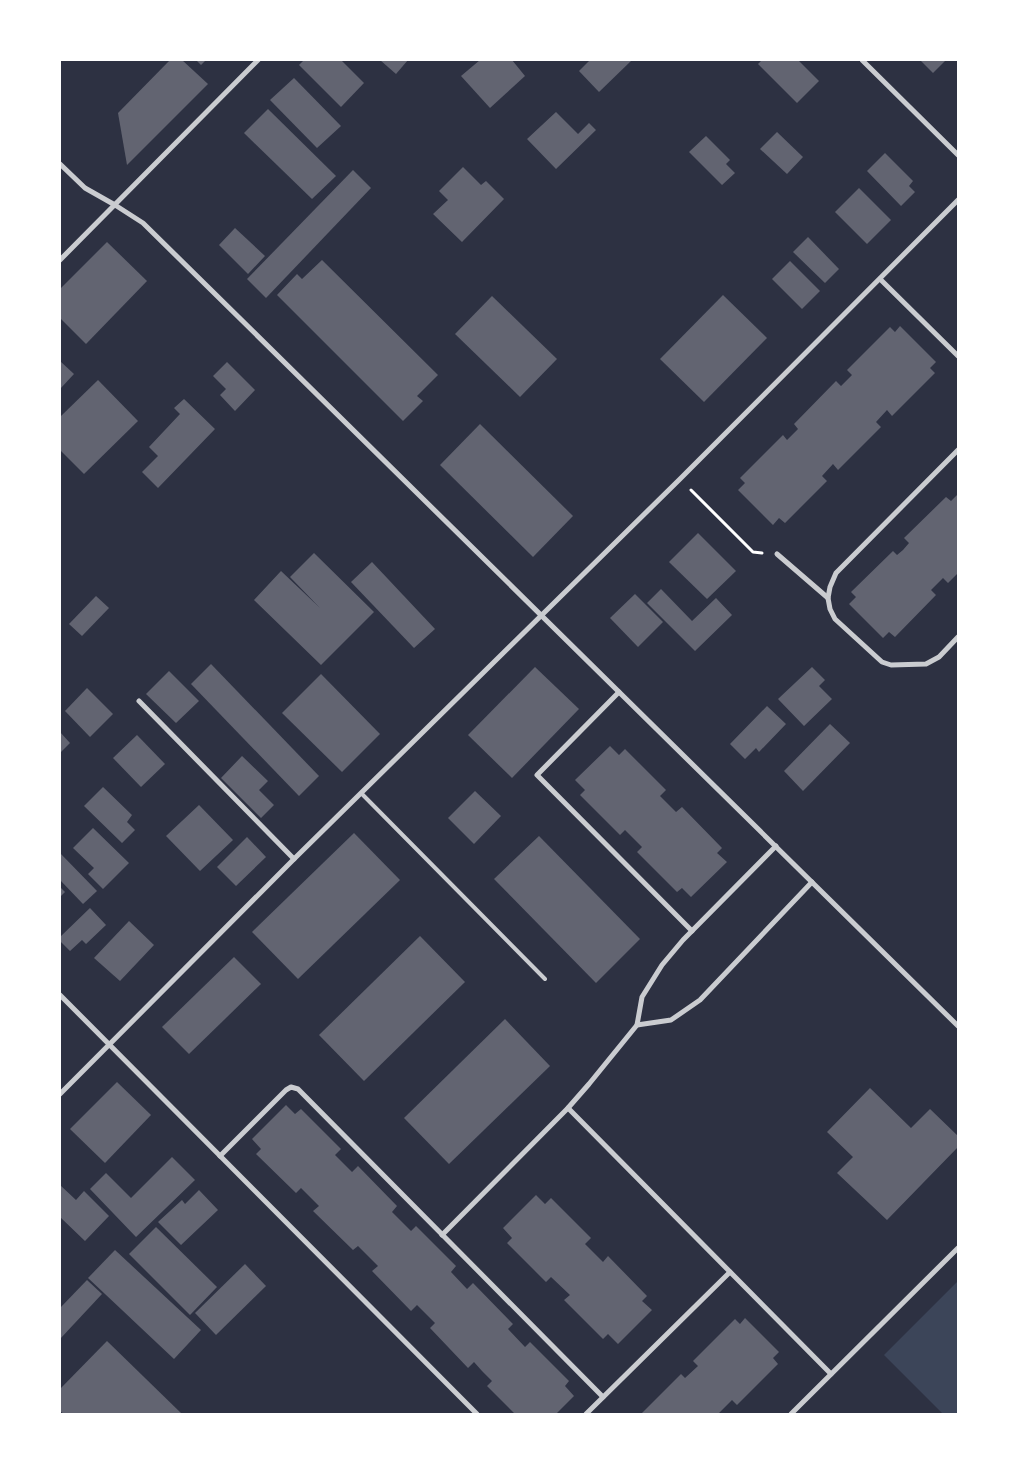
<svg xmlns="http://www.w3.org/2000/svg" width="1018" height="1474" font-family="'Exo 2',sans-serif">
<style>
.green{fill:#3c4559}
.building{fill:#626471}
.lines{fill:none;stroke-linecap:round;stroke-linejoin:round}
.path{stroke:#fff;stroke-width:3}
.service{stroke:#caccd0;stroke-width:4}
.minor{stroke:#caccd0;stroke-width:5}
</style>
<rect width="100%" height="100%" fill="#2d3142"/>
<!-- green -->
<polygon class="green" points="958,1281 958,1414 943,1414 884,1355"/>
<!-- building -->
<g class="building">
<polygon points="170,60 182,60 208,84 127,165 118,113"/>
<polygon points="196,60 206,60 201,65"/>
<polygon points="304,60 341,60 364,83 341,107 299,65"/>
<polygon points="380,60 408,60 396,74"/>
<polygon points="480,60 512,60 525,76 490,108 461,76"/>
<polygon points="590,60 632,60 599,92 579,71"/>
<polygon points="762,60 798,60 819,81 797,103 758,64"/>
<polygon points="920,60 946,60 933,73"/>
<polygon points="294,78 341,126 317,148 270,100"/>
<polygon points="268,109 336,176 312,199 244,133"/>
<polygon points="556,112 578,134 589,123 596,130 556,169 527,139"/>
<polygon points="777,132 803,157 787,174 760,149"/>
<polygon points="706,136 730,160 726,164 735,173 722,185 689,152"/>
<polygon points="885,153 913,181 909,186 915,192 901,206 867,171"/>
<polygon points="463,167 481,185 486,181 504,199 462,242 433,214 448,200 439,191"/>
<polygon points="353,170 371,188 266,298 247,279"/>
<polygon points="859,188 891,220 867,244 835,212"/>
<polygon points="235,228 265,256 248,274 219,245"/>
<polygon points="808,237 839,269 825,283 793,252"/>
<polygon points="107,242 147,281 86,344 60,318 60,289"/>
<polygon points="322,260 438,375 417,396 423,401 403,421 277,295 297,274 302,279"/>
<polygon points="790,261 820,291 802,309 772,279"/>
<polygon points="723,295 767,338 704,402 660,359"/>
<polygon points="492,296 557,359 520,397 455,334"/>
<polygon points="900,326 936,362 930,368 935,373 892,416 887,410 876,422 881,427 838,470 833,464 822,476 827,481 785,523 779,518 773,525 738,490 745,483 740,478 783,435 787,440 798,429 794,424 836,381 841,386 852,375 847,370 890,327 895,332"/>
<polygon points="60,361 74,374 60,389"/>
<polygon points="227,362 255,390 235,411 220,395 226,389 213,376"/>
<polygon points="98,380 138,421 84,474 60,450 60,417"/>
<polygon points="184,399 215,429 158,488 142,472 158,456 149,447 180,414 174,408"/>
<polygon points="480,424 573,516 533,557 440,465"/>
<polygon points="958,494 958,573 948,583 943,578 931,590 936,595 895,637 889,632 883,638 849,604 856,597 851,592 893,551 897,555 903,550 909,543 904,538 946,497 951,501"/>
<polygon points="698,533 736,571 707,599 669,562"/>
<polygon points="314,553 374,612 321,665 254,600 281,571 320,608 290,577"/>
<polygon points="372,562 435,629 414,648 351,582"/>
<polygon points="661,589 692,621 716,598 732,615 695,651 647,603"/>
<polygon points="635,594 663,622 638,647 610,618"/>
<polygon points="96,596 109,608 82,636 69,624"/>
<polygon points="211,664 319,776 299,796 191,684"/>
<polygon points="535,667 579,709 512,778 468,735"/>
<polygon points="812,667 825,680 819,686 832,699 804,726 778,699"/>
<polygon points="169,671 199,701 176,723 146,694"/>
<polygon points="321,674 380,734 342,772 282,713"/>
<polygon points="87,688 113,714 90,737 65,711"/>
<polygon points="767,706 786,724 759,752 756,748 745,759 730,744"/>
<polygon points="830,724 850,743 803,791 784,771"/>
<polygon points="60,732 70,743 60,753"/>
<polygon points="137,735 165,764 141,787 113,758"/>
<polygon points="610,746 619,755 625,749 666,790 660,796 676,812 682,807 722,848 717,853 727,862 691,897 682,888 677,892 637,852 642,847 625,830 620,835 580,795 585,790 575,780"/>
<polygon points="242,756 268,781 259,790 274,805 261,818 221,778"/>
<polygon points="103,787 132,815 127,822 135,830 122,843 84,806"/>
<polygon points="475,791 501,816 474,844 448,818"/>
<polygon points="199,805 233,840 200,871 166,836"/>
<polygon points="93,828 129,863 103,889 88,874 94,868 73,848"/>
<polygon points="354,833 400,880 298,979 252,932"/>
<polygon points="539,836 640,939 596,983 494,879"/>
<polygon points="247,837 266,857 236,886 217,867"/>
<polygon points="60,853 97,891 83,904 60,880"/>
<polygon points="60,887 65,892 60,897"/>
<polygon points="90,908 106,925 86,944 82,940 70,951 60,941 60,937"/>
<polygon points="129,921 154,945 120,981 94,958"/>
<polygon points="420,936 465,982 364,1081 319,1035"/>
<polygon points="234,957 261,984 189,1054 162,1027"/>
<polygon points="505,1019 550,1066 449,1164 404,1118"/>
<polygon points="117,1082 151,1115 105,1163 70,1129"/>
<polygon points="870,1088 911,1128 930,1109 958,1136 958,1147 887,1220 837,1173 853,1157 827,1132"/>
<polygon points="286,1105 295,1114 301,1109 341,1149 335,1155 352,1172 358,1166 397,1206 392,1212 411,1231 416,1226 456,1266 451,1272 467,1289 473,1283 513,1324 508,1329 525,1347 530,1342 569,1381 565,1386 574,1396 556,1414 515,1414 487,1386 492,1381 482,1371 474,1362 468,1368 430,1328 435,1323 417,1305 411,1311 372,1271 378,1266 358,1246 353,1250 313,1211 319,1206 301,1188 296,1193 256,1154 261,1149 252,1139"/>
<polygon points="172,1157 195,1180 136,1237 90,1189 106,1173 131,1198"/>
<polygon points="60,1185 76,1200 84,1191 109,1216 85,1241 60,1217"/>
<polygon points="199,1190 218,1210 181,1245 158,1222 182,1200 185,1204"/>
<polygon points="536,1195 545,1204 551,1198 591,1238 585,1244 603,1262 608,1256 647,1296 642,1301 652,1310 618,1344 608,1334 603,1339 564,1300 570,1295 551,1277 546,1282 507,1243 512,1238 503,1228"/>
<polygon points="156,1227 217,1287 190,1315 129,1254"/>
<polygon points="115,1250 201,1330 174,1359 88,1278"/>
<polygon points="245,1264 266,1286 216,1335 195,1313"/>
<polygon points="87,1280 102,1294 60,1339 60,1308"/>
<polygon points="745,1318 779,1352 773,1358 778,1364 737,1405 732,1400 719,1413 720,1414 641,1414 681,1374 685,1378 698,1366 693,1361 735,1319 740,1324"/>
<polygon points="107,1341 182,1414 64,1414 60,1411 60,1389"/>
</g>
<g class="lines">
<!-- path -->
<polyline class="path" points="691,490 753,552 762,553"/>
<!-- service -->
<polyline class="service" points="362,794 545,979"/>
<!-- minor -->
<g class="minor">
<polyline points="862,60 958,155"/>
<polyline points="60,164 85,188 115,205 143,223 958,1026"/>
<polyline points="60,260 258,60"/>
<polyline points="880,279 958,356"/>
<polyline points="958,450 836,573 830,587 828,598 830,609 835,619 882,662 891,665 926,664 939,657 958,637"/>
<polyline points="777,554 828,598"/>
<polyline points="619,692 537,775 692,931"/>
<polyline points="139,701 294,859"/>
<polyline points="60,995 477,1414"/>
<polyline points="637,1025 671,1020 700,1000 812,882"/>
<polyline points="60,1094 294,859 680,479 958,200"/>
<polyline points="568,1108 831,1374"/>
<polyline points="220,1156 286,1090 291,1087 298,1089 603,1397"/>
<polyline points="442,1235 568,1108 589,1084 637,1025 642,997 662,965 683,940 776,846"/>
<polyline points="586,1414 730,1272"/>
<polyline points="791,1414 958,1248"/>
</g>
</g>
<!-- border -->
<rect width="1018" height="1474" fill="none" stroke="#ffffff" stroke-width="122"/>
</svg>
